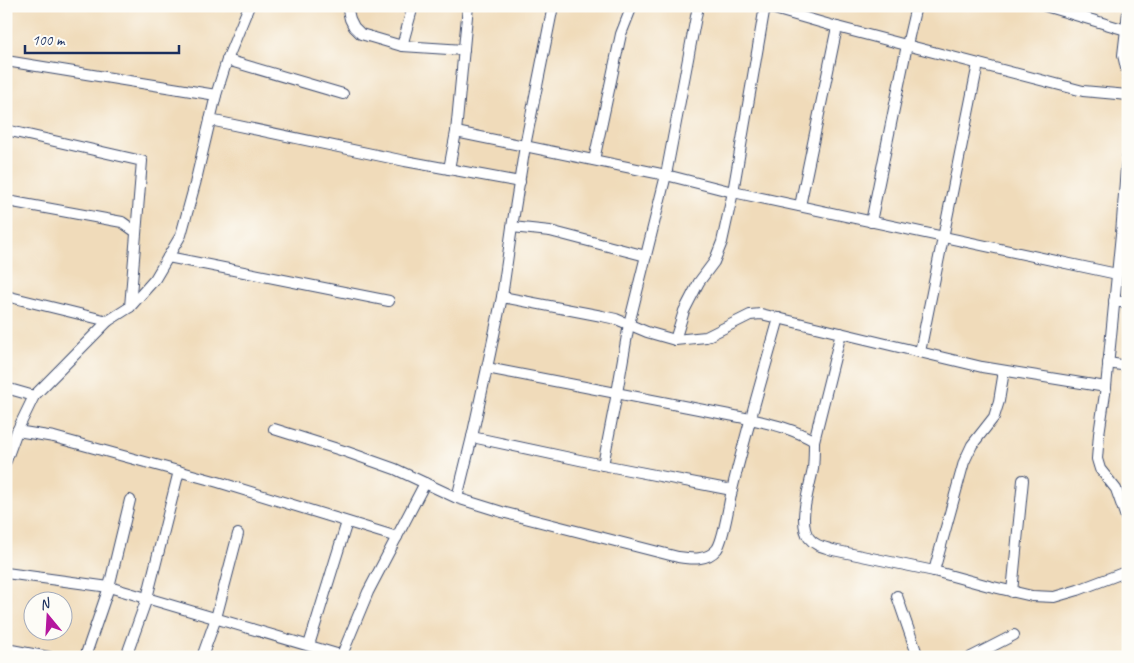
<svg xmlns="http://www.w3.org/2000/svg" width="1134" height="663" font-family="Caveat,sans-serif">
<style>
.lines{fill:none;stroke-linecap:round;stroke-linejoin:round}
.minor-casing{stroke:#3b496c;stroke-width:12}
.minor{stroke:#fff;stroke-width:10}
</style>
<rect width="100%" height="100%" fill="#fdfcf7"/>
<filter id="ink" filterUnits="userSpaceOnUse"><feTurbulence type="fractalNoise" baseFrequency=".02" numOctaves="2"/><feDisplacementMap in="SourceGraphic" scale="10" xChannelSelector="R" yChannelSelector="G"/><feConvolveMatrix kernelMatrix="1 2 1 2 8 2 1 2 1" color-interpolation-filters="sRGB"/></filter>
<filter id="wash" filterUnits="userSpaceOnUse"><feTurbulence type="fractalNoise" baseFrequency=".0096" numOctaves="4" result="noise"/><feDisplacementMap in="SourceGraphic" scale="20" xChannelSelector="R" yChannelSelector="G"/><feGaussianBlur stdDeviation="1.12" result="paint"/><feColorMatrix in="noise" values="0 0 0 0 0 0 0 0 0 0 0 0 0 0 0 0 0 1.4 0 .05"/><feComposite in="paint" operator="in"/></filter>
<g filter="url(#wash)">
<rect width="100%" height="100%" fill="#f0dbba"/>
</g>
<g filter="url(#ink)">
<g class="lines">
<defs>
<g id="minor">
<polyline points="249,6 227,60 216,95 195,184 181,235 155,279 130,307 108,321 34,396 17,431 54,437 218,482 397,537"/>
<polyline points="347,6 350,19 354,27 361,34 402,46 464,50"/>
<path d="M 553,6 L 525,146 L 512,227 L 502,297 L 487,368 L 750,419 C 772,424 795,429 814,441 C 814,450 814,459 813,469 C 810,486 797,522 809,538 C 815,546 824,547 833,550 L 934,571 L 989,586 L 1032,596 L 1054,597 L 1078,590 L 1128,571"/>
<polyline points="764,6 837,27 1083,91 1128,95"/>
<polyline points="1045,6 1126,30"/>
<polyline points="1128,12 1123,55 1128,77"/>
<polyline points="402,46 413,6"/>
<polyline points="227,60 343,94"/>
<polyline points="6,61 216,95"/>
<polyline points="210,120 405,161 520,182"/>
<polyline points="6,130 142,161 130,307"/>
<polyline points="456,132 666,175 733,192 1117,274"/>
<polyline points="1128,155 1126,168 1128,168"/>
<polyline points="594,160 621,34 632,6"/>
<polyline points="1126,168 1121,234 1106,387 1099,434 1097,459 1100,469 1116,489 1128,523"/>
<polyline points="449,169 456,132 468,6"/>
<polyline points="13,202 122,222 136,232"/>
<polyline points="800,206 837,27"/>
<polyline points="871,222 907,45 916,6"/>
<polyline points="512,227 550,231 646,256"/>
<polyline points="168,257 389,301"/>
<polyline points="6,296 108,321"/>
<polyline points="502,297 602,316 616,319 647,332 675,340 706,337 750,315 761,314 982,367 1106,387"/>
<polyline points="1114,301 1128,303"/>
<polyline points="675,340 684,311 699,282 714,262 722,242 733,192 765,6"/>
<polyline points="920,352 978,64"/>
<polyline points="1108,363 1128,366"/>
<polyline points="6,388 34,396"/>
<path d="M 274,429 L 347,452 L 395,469 L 457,498 L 502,512 L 678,557 C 692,559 707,561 717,549 C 724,539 729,503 732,490 C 746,432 763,375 779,318"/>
<polyline points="472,437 603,465 732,490"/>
<polyline points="814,441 841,333"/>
<polyline points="6,461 17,431"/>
<polyline points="603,465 617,393 629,324 666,175 698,6"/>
<polyline points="457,498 472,437 487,368"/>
<polyline points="934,571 964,462 972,445 994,417 999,401 1004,371"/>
<polyline points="6,573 109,587 347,657"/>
<polyline points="1012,592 1023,480"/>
<polyline points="897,596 918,657"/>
<polyline points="309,645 347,522"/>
<polyline points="6,649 49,657"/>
<polyline points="85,657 109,587 130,500"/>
<polyline points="126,657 147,598 179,471"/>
<polyline points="202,657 216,618 238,534"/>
<polyline points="341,657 368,592 425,483"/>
<polyline points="971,657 1014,635"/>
</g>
</defs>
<!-- minor casing -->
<use href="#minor" class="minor-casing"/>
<!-- minor -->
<use href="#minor" class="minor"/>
</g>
</g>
<!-- margin -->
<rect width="1134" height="663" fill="none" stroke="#fdfcf7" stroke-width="25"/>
<!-- north arrow -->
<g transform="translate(48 616) rotate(342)"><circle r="24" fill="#fdfcf7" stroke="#a3aaba"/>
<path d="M0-4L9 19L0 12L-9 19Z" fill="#b5179e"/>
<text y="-8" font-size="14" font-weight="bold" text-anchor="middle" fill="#1b2f5e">N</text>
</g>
<!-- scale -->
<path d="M25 45v8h154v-8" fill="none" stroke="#1b2f5e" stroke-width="2.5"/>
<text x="32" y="45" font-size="15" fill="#1b2f5e" stroke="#fdfcf7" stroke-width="4" paint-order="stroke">100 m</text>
</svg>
